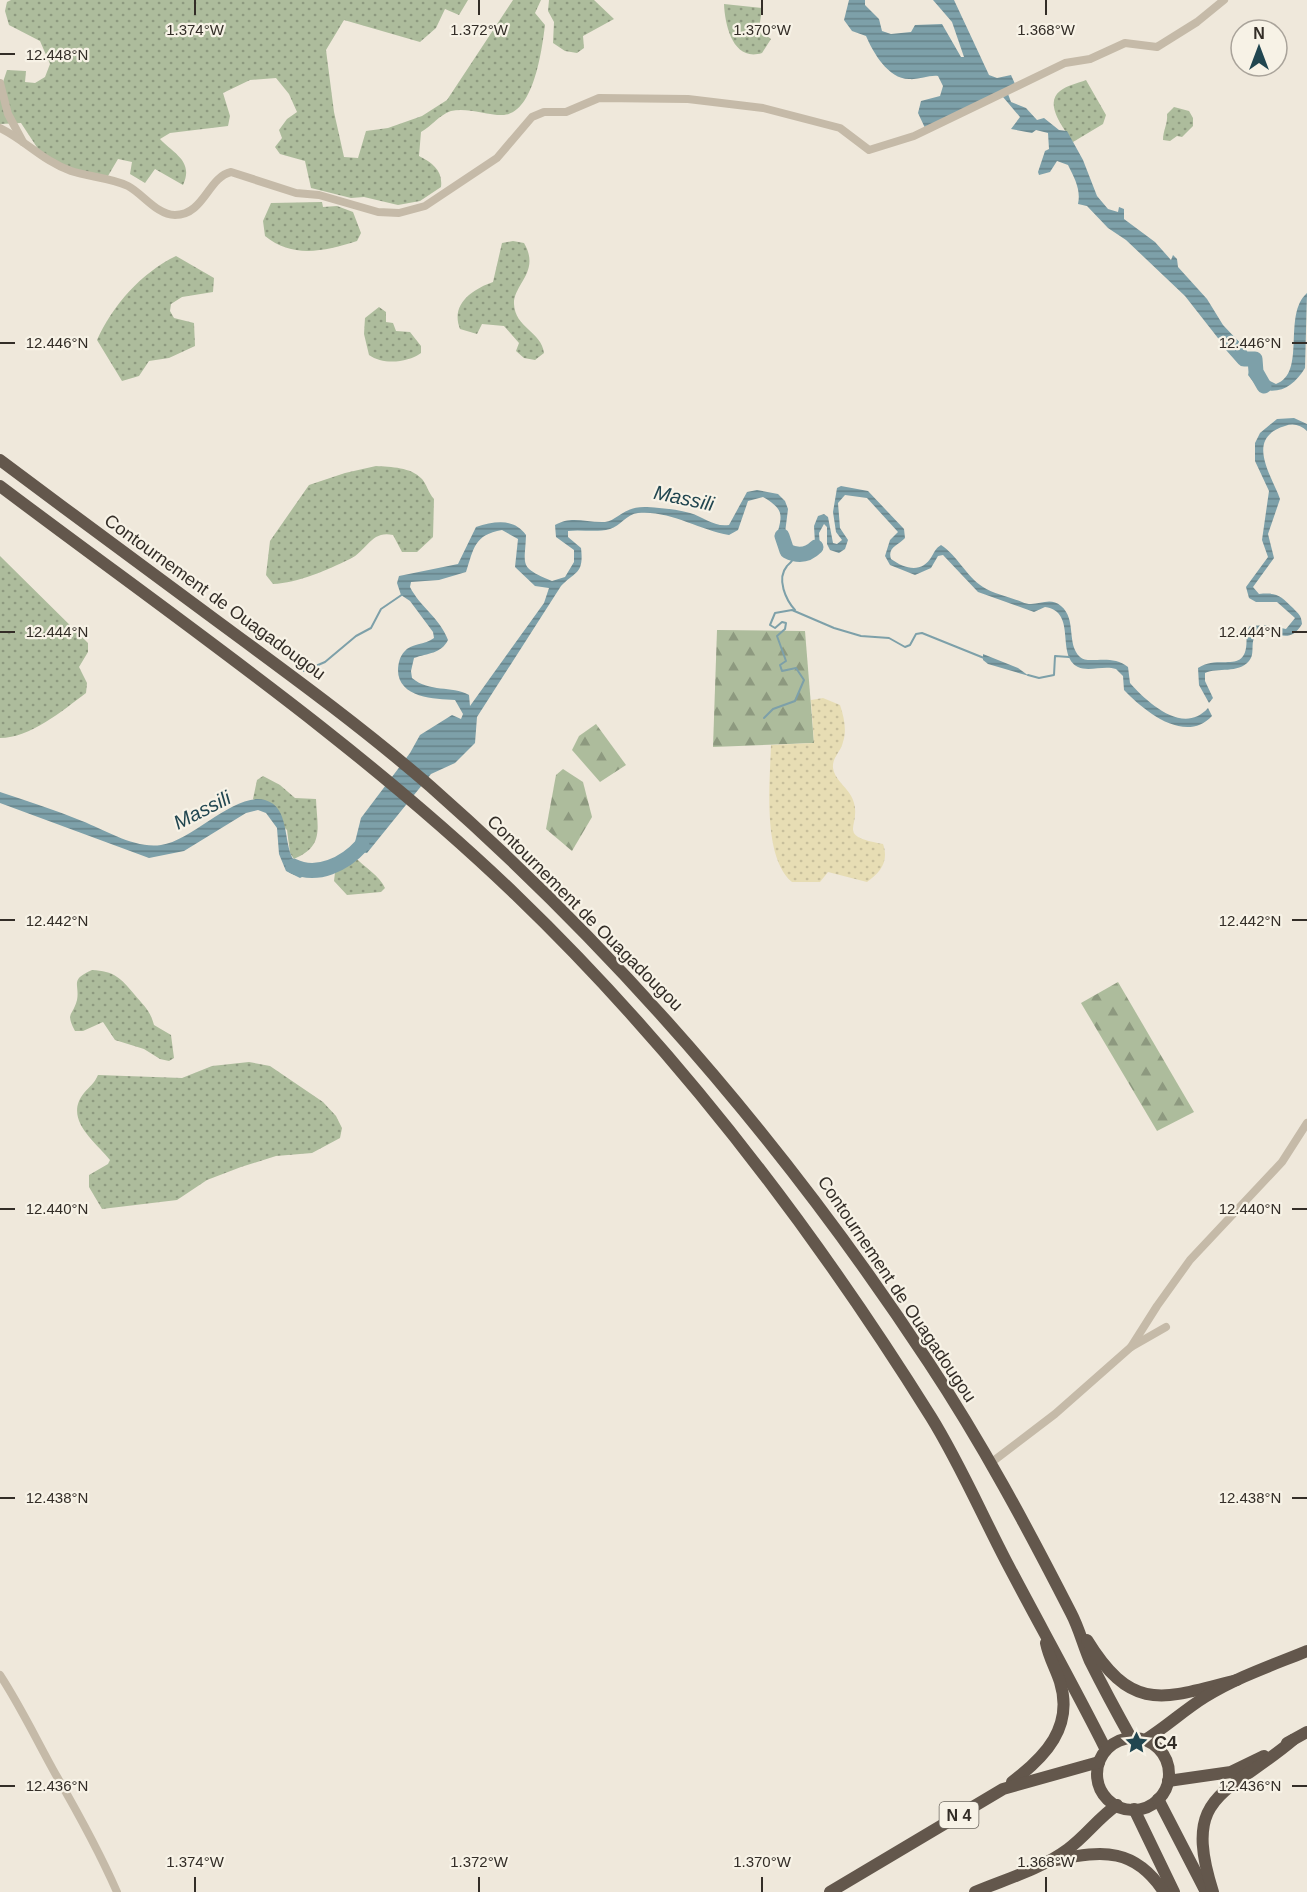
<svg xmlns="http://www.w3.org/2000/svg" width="1307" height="1892" font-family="Arial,sans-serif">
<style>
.grass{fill:url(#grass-dots)}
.forest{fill:url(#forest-firs)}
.sand{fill:url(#sand-dots)}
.water{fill:url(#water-rules);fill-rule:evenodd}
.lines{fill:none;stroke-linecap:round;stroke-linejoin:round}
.stream{stroke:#7da0a9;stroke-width:2}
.river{stroke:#7da0a9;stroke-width:15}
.minor{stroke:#c5baa8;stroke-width:8}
.trunk{stroke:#63574c;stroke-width:12}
.ticks{fill:none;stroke:#332d27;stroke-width:2}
.labels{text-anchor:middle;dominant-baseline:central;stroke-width:4.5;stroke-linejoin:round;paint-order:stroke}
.shield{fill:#f7f2e6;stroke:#6e6860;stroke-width:1.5}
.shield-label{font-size:16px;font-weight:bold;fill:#332d27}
.street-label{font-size:18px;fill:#332d27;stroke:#f7f2e6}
.poi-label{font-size:18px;font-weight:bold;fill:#332d27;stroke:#f7f2e6;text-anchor:start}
.water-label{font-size:20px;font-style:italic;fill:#214650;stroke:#f7f2e6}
.ticks-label{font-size:15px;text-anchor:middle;fill:#332d27;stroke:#f7f2e6;stroke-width:4.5;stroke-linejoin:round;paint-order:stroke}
</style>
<defs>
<pattern id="grass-dots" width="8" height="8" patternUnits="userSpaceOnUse" patternTransform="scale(1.5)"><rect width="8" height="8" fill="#adbc9c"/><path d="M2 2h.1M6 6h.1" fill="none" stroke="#8d997f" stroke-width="1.8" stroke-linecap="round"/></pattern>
<pattern id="forest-firs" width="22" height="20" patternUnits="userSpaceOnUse" patternTransform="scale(1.5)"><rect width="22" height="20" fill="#adbc9c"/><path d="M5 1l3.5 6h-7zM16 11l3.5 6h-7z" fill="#8d997f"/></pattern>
<pattern id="sand-dots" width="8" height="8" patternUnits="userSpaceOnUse" patternTransform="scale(1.5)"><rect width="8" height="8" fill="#e7ddb4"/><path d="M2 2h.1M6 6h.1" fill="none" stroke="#c7be9b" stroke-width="1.8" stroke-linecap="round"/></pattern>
<pattern id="water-rules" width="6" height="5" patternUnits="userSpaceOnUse" patternTransform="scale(1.5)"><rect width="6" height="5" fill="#7da0a9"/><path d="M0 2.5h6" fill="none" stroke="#67838a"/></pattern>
</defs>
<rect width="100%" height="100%" fill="#efe8db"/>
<!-- grass -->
<g class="grass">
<path d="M 11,0 L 468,0 L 459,15 L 445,9 L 436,28 L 420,42 L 344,20 L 326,50 L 334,112 L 344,157 L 358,158 L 366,131 L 388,128 L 422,116 L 447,100 L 513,0 L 541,0 L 535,13 L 545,25 C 542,49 534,115 502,115 C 486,115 466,107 451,111 C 439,115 432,126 421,132 L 419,156 C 433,163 443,171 441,187 L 420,201 L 398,205 L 364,197 L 351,198 L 311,188 L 305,161 L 280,154 L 275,147 L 282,138 L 279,130 L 287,119 L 297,112 L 289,94 L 276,78 L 250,80 L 223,93 L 230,116 L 228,126 L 170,133 L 160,139 C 174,154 194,161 183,185 L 155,169 L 145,183 L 130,174 L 132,162 L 118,159 L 105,181 L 44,158 L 21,123 L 0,124 L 0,83 L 2,85 L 7,70 L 26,71 L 25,82 L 35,83 L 45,77 L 50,64 L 40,41 L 9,25 L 5,11 L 7,2 Z"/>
<polygon points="549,0 594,0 614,19 583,36 584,48 577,53 565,51 553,43 554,22 548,11"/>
<path d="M 724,4 L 762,8 L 759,30 L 771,39 L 762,53 C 734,62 725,27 724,4 Z"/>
<path d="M 1086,80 L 1106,115 L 1103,124 L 1073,142 C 1065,130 1043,104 1060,91 C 1066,86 1078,83 1086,80 Z"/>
<path d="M 1174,107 L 1189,111 L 1193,118 L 1193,126 L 1182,137 L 1177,136 L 1170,141 L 1163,140 C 1163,130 1168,124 1167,114 Z"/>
<path d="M 322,202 L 323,207 L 337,206 L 353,212 L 361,233 L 357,241 C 325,251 293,259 265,236 L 263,221 L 271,203 Z"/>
<path d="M 513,241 L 524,243 C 541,272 513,284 514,304 C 515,328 541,331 544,353 L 535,360 L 524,358 L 516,351 L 519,343 L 504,326 L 482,324 L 477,334 L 460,329 C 450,304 473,289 493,282 L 502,243 Z"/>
<path d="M 176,256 L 214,278 L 213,292 L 182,297 L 171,304 L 170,311 L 174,318 L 194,323 L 195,346 L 169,358 L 149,361 L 139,376 L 122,381 L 97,340 C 113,305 141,273 176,256 Z"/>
<path d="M 379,307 L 386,312 L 386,322 L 393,323 L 396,331 L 410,332 L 421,346 L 421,353 C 407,363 383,365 369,355 L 364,334 L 365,318 Z"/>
<path d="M 376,466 C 391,467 411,467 422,479 C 427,485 428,492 434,499 L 433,537 L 417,552 L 402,552 L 393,535 C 371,530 367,551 350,559 C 327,570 298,583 273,584 L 266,575 L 270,541 L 309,485 L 345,473 Z"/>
<path d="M 0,556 L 88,643 L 88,652 L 79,667 L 87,683 L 86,693 C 62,711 30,738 0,738 Z"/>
<path d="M 263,776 L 280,785 L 295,798 L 316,799 C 317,828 325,846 294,859 L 290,853 L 287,830 L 253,799 L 257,780 Z"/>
<path d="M 355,857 C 364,867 380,876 385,888 L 381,892 L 347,895 L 334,881 L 336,864 Z"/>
<path d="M 92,970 C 114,971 121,978 134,994 C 144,1006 150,1010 154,1025 L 171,1035 L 174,1058 L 169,1061 L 160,1059 L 144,1049 L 115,1040 L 103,1022 L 83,1031 L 75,1031 C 65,1012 73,1016 77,1000 C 80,984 69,980 92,970 Z"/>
<path d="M 249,1062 L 270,1066 L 323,1102 L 336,1116 L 342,1128 L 340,1138 L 312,1153 L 276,1156 L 241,1167 L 207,1180 L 177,1200 L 102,1209 L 89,1187 L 89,1175 L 108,1164 L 110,1160 C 95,1141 63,1119 84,1093 C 90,1086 94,1084 98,1075 L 182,1078 L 212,1066 Z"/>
</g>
<!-- forest -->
<g class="forest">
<polygon points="717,630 805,631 814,743 713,747"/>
<polygon points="596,724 626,765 600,782 572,750 579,736"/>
<polygon points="563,769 583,782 592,817 572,851 546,829 556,775"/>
<polygon points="1118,982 1194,1112 1157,1131 1081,1003"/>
</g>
<!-- sand -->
<path class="sand" d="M 823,698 L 840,705 C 844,717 847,730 843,742 C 841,752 832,757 833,768 C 835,781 849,788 853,800 C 863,827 833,835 883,844 C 889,861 881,872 867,882 L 828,872 L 820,882 L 792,882 C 762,857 770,781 771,745 L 814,743 L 811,700 Z"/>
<!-- water -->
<g class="water">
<path d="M 849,0 L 865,0 L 865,5 L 879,19 L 882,31 L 891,34 L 911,32 L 915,25 L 942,24 L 961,57 L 964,57 L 952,22 L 933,0 L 954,0 L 989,75 L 997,78 L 1011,75 L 1015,84 L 925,128 L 918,113 L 921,101 L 940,96 L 943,86 L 938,76 C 928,75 919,80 909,79 C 888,79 873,52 866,36 L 852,31 L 844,20 Z"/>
<path d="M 1008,94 L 1011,102 L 1026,108 L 1037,120 L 1044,118 L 1059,130 L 1067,131 L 1083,160 L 1097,196 L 1108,209 L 1118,212 L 1119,207 L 1124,209 L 1124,219 L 1155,242 L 1171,260 L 1173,255 L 1177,259 L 1178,267 L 1207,299 L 1223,325 L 1240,343 L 1241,355 L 1232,356 L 1185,296 L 1126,240 L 1108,228 L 1087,206 L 1078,204 C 1081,190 1075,179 1068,165 L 1057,161 L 1050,172 L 1039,175 L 1038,172 L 1045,151 L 1049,149 L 1048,133 L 1036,130 L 1032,133 L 1011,129 L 1020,117 L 1003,97 Z"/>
<path d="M 1307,293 L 1305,368 C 1294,386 1279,396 1258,388 L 1248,375 L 1249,372 L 1259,369 L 1266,379 L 1276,384 C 1307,373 1282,315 1307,293 Z"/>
<path d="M 1294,418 L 1307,424 L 1307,431 C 1301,425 1293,423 1285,426 C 1244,438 1272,476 1280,499 L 1268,534 L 1274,558 L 1253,587 L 1259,594 C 1277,592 1281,596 1293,608 C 1299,615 1301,614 1302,624 C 1287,649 1274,625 1257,635 C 1249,640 1256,654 1249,661 C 1238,674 1218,667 1205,673 L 1205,681 L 1213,698 L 1209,703 L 1199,685 L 1198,668 C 1220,652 1251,680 1246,631 L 1250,626 L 1266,625 L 1286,629 L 1295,618 L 1277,602 L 1256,602 L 1249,598 L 1246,587 L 1268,557 L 1262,540 L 1269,491 L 1255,461 L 1255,443 L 1260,433 L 1277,419 Z"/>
<path d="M 841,486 L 868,491 L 904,529 L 905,538 C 899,545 887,547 891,559 C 905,569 922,574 932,556 C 935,551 936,548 941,545 C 957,555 966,576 983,587 C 994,594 1010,597 1022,602 C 1036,609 1048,595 1061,606 C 1077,619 1066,644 1080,657 C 1088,665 1111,653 1128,667 L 1130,683 C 1147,702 1183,736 1208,708 L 1212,716 C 1185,745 1143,710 1124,690 L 1123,676 L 1116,669 C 1104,665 1089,672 1078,667 C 1055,655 1078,612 1045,607 L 1034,612 L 978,592 L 943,555 L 938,556 L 931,568 L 915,575 L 890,565 L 885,556 L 890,540 L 898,532 L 867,498 L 845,495 L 838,503 L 840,528 L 848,540 L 845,549 L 839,553 L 830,550 L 827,544 L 827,527 L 824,524 L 819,533 L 820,547 L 814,553 L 800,556 L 800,550 L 815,543 L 814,526 L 818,516 L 824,514 L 828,517 L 833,543 L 837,544 L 842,540 L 836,532 L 833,512 L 837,488 Z"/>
<path d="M 757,490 L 778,494 L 785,501 L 788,509 L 785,533 L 790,554 L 784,554 L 776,540 C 781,516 787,511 763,497 L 748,501 L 738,530 L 729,535 C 699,530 670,510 638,513 C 627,514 620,526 610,529 C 595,533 582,529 568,531 L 568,537 L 581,548 C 584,574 576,571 561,586 L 477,717 L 475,743 L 455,763 L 431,774 L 367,853 L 361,852 L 347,860 L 346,857 L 353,850 L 361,818 L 410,753 L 420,735 L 452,715 L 461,719 L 463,714 L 455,700 C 435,699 398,698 398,670 C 398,664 400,656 404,652 C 411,643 425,645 434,638 L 433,632 L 410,601 L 401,595 L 397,583 L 399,576 L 458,564 L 476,527 C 495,521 514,518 526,535 C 525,566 518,567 552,581 L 565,577 L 574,562 L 574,550 L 556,537 L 555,525 C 572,515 586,523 605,522 C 617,521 623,506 647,507 C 661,508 676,509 690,513 C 704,517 713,527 729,525 L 747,492 ZM 502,530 L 518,539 L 515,567 L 535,586 L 549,588 L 544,603 L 470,706 L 469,695 C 451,685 430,693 412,678 L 411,671 L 414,658 C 428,653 441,654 448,640 C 440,618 420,607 410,587 L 411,582 L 439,580 L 466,572 C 474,548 474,535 502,530 Z"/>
<polygon points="983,654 1018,668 1029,676 988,664 983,660"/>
<path d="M 0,792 C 27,801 55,810 82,821 C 105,830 135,849 161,845 C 194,840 234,792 265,800 C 290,807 283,842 293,859 L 311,866 L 312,872 L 300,878 L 286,871 L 279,854 L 277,828 L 266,813 L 258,810 L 246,813 L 184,851 L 149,858 L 0,803 Z"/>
</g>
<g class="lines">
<!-- stream -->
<g class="stream">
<path d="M 795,555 C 793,562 791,561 787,566 C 776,579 786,600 795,610"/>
<polyline points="304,671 325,662 356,636 371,628 381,609 403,594"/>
<polyline points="1028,675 1039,678 1054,675 1055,656 1069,657"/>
<polyline points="764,718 773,709 795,701 804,680 796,668 782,671 780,665 786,661 777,636 785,629 786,623 782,622 775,628 770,625 775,613 792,610 834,628 861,636 889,638 905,647 910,645 916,634 922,633 984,658"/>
</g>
<!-- river -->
<g class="river">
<polyline points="1229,342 1244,359 1255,359 1256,372 1264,386"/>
<path d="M 782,536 L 787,551 C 797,556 807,556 816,547"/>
<path d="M 293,866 C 317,878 345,864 362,845"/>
</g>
<!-- minor -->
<g class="minor">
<polyline points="0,83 8,114 23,142"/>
<path d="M 0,128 C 25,140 43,161 71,171 C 89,177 112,178 128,186 C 143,194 157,215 175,215 C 204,215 208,177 231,172 L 296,193 L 319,195 L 378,212 L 399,213 L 425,206 L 497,158 L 532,117 L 544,112 L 566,112 L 599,98 L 688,99 L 763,108 L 840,128 L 869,150 L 914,136 L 1065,63 L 1090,59 L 1125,43 L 1157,47 L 1197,22 L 1224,0"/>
<polyline points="1131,1347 1157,1306 1190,1260 1282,1162 1307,1123"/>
<polyline points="992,1462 1055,1414 1131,1347 1166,1327"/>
<path d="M 0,1675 C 21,1707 37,1741 56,1775 C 78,1813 99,1851 117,1892"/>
</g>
<!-- trunk -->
<g class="trunk">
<path d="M 0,460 C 72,514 144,567 217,621 C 289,674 362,727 430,786 C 624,957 787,1147 929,1363 C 982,1443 1027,1527 1071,1613 C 1079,1628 1083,1645 1090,1661 C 1103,1687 1117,1713 1131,1738"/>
<path d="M 0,486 C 175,618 358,743 516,895 C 677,1050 813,1228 931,1417 C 959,1462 981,1513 1006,1561 C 1039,1624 1074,1686 1106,1750"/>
<path d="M 1087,1640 C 1133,1715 1165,1698 1237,1680"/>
<circle cx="1133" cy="1774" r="36"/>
<path d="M 1145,1740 C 1166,1727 1184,1710 1205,1697 C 1237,1677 1273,1665 1307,1651"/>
<polyline points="1287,1743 1307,1732"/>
<polyline points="1168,1781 1231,1772 1264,1756"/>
<path d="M 1012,1782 C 1045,1757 1074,1727 1060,1682 C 1056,1669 1049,1658 1046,1643"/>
<polyline points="1158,1799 1206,1892"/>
<polyline points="1134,1809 1174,1892"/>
<path d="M 1057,1860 C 1103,1850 1135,1848 1164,1892"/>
<polyline points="830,1892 1003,1789 1099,1762"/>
<path d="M 975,1892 C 1006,1879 1041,1869 1068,1849 C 1086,1836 1098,1818 1117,1805"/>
<path d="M 1213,1892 C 1181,1792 1227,1796 1293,1740"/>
</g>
</g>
<!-- ticks -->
<path class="ticks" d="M 195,0 L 195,15M 479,0 L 479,15M 762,0 L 762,15M 1046,0 L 1046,15M 0,54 L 15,54M 0,343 L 15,343M 1292,343 L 1307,343M 0,632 L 15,632M 1292,632 L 1307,632M 0,920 L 15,920M 1292,920 L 1307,920M 0,1209 L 15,1209M 1292,1209 L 1307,1209M 0,1498 L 15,1498M 1292,1498 L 1307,1498M 0,1786 L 15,1786M 1292,1786 L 1307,1786M 195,1877 L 195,1892M 479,1877 L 479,1892M 762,1877 L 762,1892M 1046,1877 L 1046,1892"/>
<!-- icons -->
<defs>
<symbol id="sight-bare" viewBox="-9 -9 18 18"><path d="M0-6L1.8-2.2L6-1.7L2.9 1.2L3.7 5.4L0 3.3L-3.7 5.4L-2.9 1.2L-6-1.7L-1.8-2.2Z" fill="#214650" stroke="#f7f2e6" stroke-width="2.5" paint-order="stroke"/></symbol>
</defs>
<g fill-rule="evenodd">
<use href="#sight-bare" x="1120" y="1726" width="33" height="33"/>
</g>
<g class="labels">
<!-- shield labels -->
<rect class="shield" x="939.5" y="1802" width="39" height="26" rx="4.5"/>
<g class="shield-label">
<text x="959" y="1815">N 4</text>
</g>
<!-- street labels -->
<g class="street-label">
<text transform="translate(215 597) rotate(36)">Contournement de Ouagadougou</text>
<text transform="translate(585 913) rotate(45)">Contournement de Ouagadougou</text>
<text transform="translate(897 1289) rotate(56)">Contournement de Ouagadougou</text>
</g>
<!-- poi labels -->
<g class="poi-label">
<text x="1154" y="1743">C4</text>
</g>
<!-- water labels -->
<g class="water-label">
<text transform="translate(684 498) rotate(12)">Massili</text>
<text transform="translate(202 810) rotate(-27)">Massili</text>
</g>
</g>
<g class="ticks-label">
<text x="195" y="35">1.374°W</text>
<text x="479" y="35">1.372°W</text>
<text x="762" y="35">1.370°W</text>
<text x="1046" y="35">1.368°W</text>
<text x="57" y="60">12.448°N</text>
<text x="57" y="348">12.446°N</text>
<text x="1250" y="348">12.446°N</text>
<text x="57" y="637">12.444°N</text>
<text x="1250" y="637">12.444°N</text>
<text x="57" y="926">12.442°N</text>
<text x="1250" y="926">12.442°N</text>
<text x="57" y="1214">12.440°N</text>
<text x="1250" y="1214">12.440°N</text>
<text x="57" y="1503">12.438°N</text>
<text x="1250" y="1503">12.438°N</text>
<text x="57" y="1791">12.436°N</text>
<text x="1250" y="1791">12.436°N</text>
<text x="195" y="1867">1.374°W</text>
<text x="479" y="1867">1.372°W</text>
<text x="762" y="1867">1.370°W</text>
<text x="1046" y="1867">1.368°W</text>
</g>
<!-- north arrow -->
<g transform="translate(1259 48)"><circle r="28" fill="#f7f2e6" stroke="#a9a39a" stroke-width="1.5"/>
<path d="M0-4.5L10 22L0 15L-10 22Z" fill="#214650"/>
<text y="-9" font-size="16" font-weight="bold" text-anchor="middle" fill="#332d27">N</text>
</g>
</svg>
